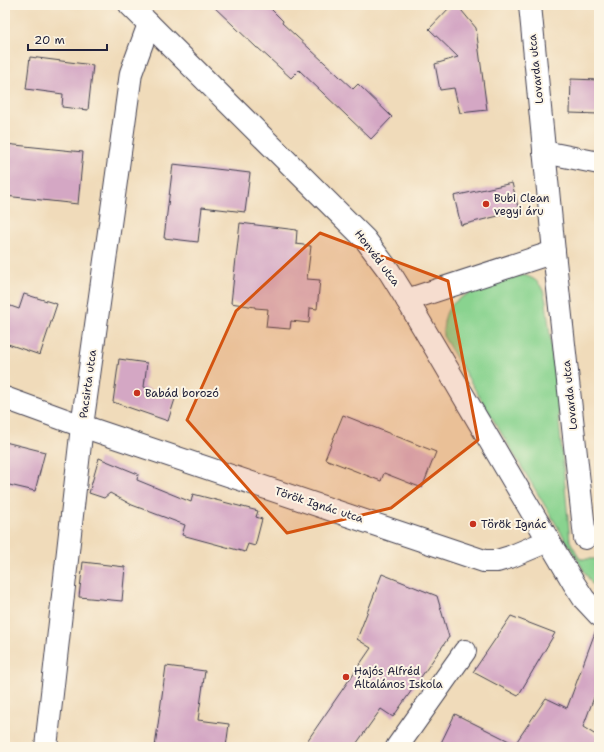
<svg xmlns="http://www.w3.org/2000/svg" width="604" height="752" font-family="'Shantell Sans',sans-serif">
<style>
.grass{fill:#89d38f;stroke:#567a65}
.building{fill:#d4a7c4}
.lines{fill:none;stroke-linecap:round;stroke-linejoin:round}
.minor-casing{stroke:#413e4e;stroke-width:24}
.minor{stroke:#fff;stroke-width:22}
.marked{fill:#d45411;fill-opacity:0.2;stroke:#d45411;stroke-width:3;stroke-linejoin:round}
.poi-dot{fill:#c8321e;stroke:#fcf5e5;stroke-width:1.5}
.labels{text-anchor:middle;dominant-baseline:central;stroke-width:4;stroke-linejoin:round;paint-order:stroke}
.street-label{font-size:11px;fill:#22223b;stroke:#fcf5e5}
.poi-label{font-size:11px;fill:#22223b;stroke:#fcf5e5;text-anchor:start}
</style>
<rect width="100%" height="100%" fill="#fcf5e5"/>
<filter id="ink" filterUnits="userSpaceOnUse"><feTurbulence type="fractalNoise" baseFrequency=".025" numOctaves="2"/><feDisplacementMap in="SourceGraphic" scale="8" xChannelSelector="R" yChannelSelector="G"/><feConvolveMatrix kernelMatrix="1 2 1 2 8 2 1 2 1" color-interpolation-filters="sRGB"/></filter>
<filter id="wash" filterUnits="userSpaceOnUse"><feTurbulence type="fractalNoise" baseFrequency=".012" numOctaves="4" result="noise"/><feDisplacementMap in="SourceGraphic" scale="16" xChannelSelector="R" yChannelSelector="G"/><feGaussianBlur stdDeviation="0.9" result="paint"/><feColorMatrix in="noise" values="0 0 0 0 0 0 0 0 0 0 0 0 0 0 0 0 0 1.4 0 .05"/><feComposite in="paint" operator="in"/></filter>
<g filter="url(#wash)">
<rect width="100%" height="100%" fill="#f0dbba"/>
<!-- grass -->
<path class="grass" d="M 523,275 C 539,279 543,287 546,302 L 555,378 L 570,541 L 580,559 L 599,559 L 599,586 L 592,584 L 443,336 C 443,327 444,314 450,307 C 463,291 498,283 518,276 Z"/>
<g id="blocks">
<!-- building -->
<g class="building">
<polygon points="212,5 267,5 283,21 282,23 353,89 358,84 392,117 371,139 299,70 291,78 258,48 257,48"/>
<polygon points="452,5 457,5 476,28 487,110 460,113 454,88 440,90 435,64 458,57 429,29"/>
<polygon points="30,57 93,65 88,110 62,107 63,94 26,89"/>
<polygon points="571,79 599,80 599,114 570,113"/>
<polygon points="5,144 83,152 78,204 5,196"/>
<polygon points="173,164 250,173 245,212 202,207 198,242 164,238"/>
<polygon points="512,183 519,211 461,225 454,196"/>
<polygon points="240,223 297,230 296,244 311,246 307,279 320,280 317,309 310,308 309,323 291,321 290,329 266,327 268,309 255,308 255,307 231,303"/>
<polygon points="24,294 57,304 40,355 5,343 5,304 19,309"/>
<polygon points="119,359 147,363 144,387 175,399 168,421 113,402"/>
<polygon points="343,415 436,452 422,488 384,473 381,481 325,459"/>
<polygon points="5,442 45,452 35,491 5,484"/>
<polygon points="99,458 138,474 137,480 191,502 193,494 258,511 256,517 262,519 255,546 248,544 245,552 182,535 185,525 132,505 110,493 104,498 89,493"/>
<polygon points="83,562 125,567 122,601 79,597"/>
<polygon points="382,574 437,596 449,637 393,717 381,709 354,747 303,747 371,648 357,639"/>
<polygon points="511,616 555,633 518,696 473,672"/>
<polygon points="597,627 599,627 599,684 583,727 599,737 599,747 439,747 455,714 515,744 546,698 567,708"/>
<polygon points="166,666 205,671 198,720 229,724 226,747 155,747"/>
</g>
</g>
</g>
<g filter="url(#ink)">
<use href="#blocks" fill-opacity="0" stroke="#413e4e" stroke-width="1"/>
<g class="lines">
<defs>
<g id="minor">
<polyline points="130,5 365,239 389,271 407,300 573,582 584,599 599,615"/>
<polyline points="530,5 554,252 585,538"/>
<polyline points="544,152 599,163"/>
<polyline points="407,300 554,252"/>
<polyline points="5,398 82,426 484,561 497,561 510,557 548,541"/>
<polyline points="46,747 82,426 131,73 149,24"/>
<polyline points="397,747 465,651"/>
</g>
</defs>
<!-- minor casing -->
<use href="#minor" class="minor-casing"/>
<!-- minor -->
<use href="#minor" class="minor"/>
</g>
</g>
<!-- marked area -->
<path class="marked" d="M 320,233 L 448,281 L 478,440 L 391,508 L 287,533 L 187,420 L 236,311 Z"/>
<!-- markers -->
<g class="poi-dot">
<circle cx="486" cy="204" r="4"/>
<circle cx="137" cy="393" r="4"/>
<circle cx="473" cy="524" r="4"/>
<circle cx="346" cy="677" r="4"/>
</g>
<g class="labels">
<!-- street labels -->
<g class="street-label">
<text transform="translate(536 69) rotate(-96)">Lovarda utca</text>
<text transform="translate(377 258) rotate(53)">Honvéd utca</text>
<text transform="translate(88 384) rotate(-82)">Pacsirta utca</text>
<text transform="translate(570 395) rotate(-96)">Lovarda utca</text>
<text transform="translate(319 505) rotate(18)">Török Ignác utca</text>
</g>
<!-- poi labels -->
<g class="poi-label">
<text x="494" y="198">Bubi Clean<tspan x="494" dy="13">vegyi áru</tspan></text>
<text x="145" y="393">Babád borozó</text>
<text x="481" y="524">Török Ignác</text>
<text x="354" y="671">Hajós Alfréd<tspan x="354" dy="13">Általános Iskola</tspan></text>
</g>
</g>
<!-- margin -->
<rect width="604" height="752" fill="none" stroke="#fcf5e5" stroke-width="20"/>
<!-- scale -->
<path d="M28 44v6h79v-6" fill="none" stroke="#22223b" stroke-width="2"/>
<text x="34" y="44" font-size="12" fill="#22223b" stroke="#fcf5e5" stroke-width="3" paint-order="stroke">20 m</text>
</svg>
